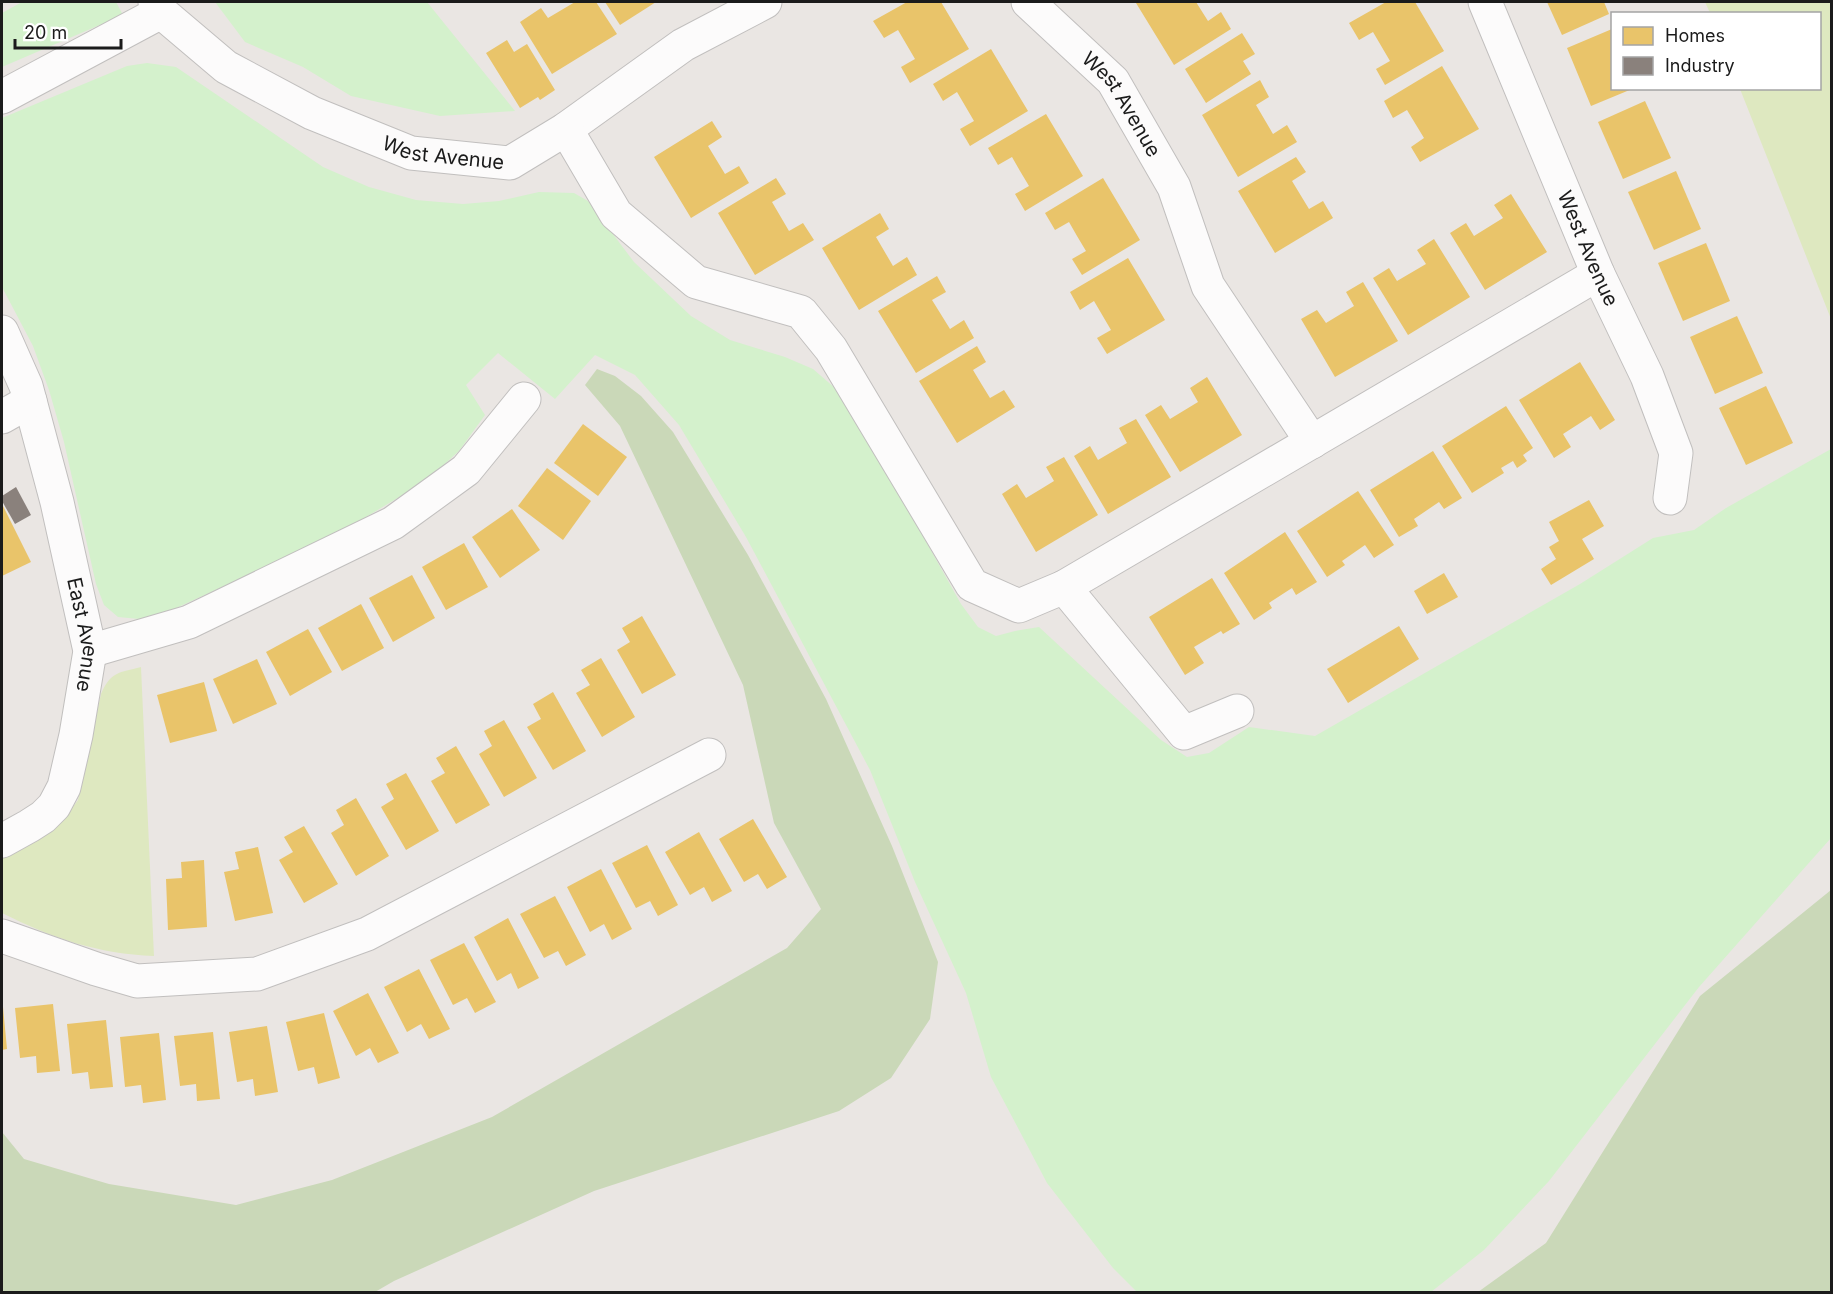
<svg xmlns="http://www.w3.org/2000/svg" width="1833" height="1294" font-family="Inter,sans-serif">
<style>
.grass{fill:#dee8c0}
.forest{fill:#cad8b8}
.park{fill:#d4f1cc}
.homes{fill:#e9c46a}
.industry{fill:#8a817c}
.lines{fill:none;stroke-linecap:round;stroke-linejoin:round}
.minor-casing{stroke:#c1bfbe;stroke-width:35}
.minor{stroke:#fcfbfb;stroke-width:33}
.labels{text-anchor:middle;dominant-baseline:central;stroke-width:6;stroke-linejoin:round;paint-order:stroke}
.street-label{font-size:20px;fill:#1b1b1b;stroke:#fff}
</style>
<rect width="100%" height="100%" fill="#eae6e3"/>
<!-- grass -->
<g class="grass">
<polygon points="1705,2 1831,2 1831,319 1740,89 1820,88 1820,14 1710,13"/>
<path d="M 141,667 L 154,956 C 98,954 52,938 2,913 L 2,858 C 30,845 60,825 78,800 L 101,694 C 111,671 119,673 141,667 Z"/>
</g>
<!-- forest -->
<g class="forest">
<polygon points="597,369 615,376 641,396 673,432 748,555 826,699 892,846 938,962 930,1019 891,1078 839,1111 594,1191 394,1281 375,1292 2,1292 2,1132 24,1159 109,1184 236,1205 332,1180 492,1117 787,948 821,909 774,823 743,685 620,426 585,385"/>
<polygon points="1831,890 1831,1292 1478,1292 1546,1243 1700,996"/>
</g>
<!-- park -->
<g class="park">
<polygon points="22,2 116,2 123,15 2,67 2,13"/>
<polygon points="215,2 427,2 515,111 440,116 351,96 303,67 245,42"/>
<polygon points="147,63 176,67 323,167 369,187 416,200 463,204 499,201 539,192 574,193 588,201 634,262 691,316 730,340 785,357 813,369 835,388 862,427 961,604 978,627 996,636 1015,631 1039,627 1161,740 1187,757 1209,753 1249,727 1315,736 1580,584 1653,538 1694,530 1726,508 1831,449 1831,838 1699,987 1549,1181 1484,1250 1431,1292 1137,1292 1113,1268 1047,1183 991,1077 966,993 915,882 870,770 746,537 679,425 635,375 595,355 555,399 498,353 466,385 485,415 459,451 426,481 361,520 292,555 150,620 118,617 104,605 96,584 64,442 49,390 33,346 2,287 2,118 127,66"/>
</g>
<!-- homes -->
<g class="homes">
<polygon points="575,2 596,2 617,34 552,74 520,22 541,8 548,18"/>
<polygon points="605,2 656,2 620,25"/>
<polygon points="907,2 941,2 969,49 910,83 901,67 915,59 898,30 884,38 873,21"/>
<polygon points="1139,2 1196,2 1208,21 1221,12 1231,29 1174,65 1136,3"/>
<polygon points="1386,2 1415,2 1444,51 1385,85 1376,69 1390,61 1373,32 1359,40 1349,23"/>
<polygon points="1547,2 1604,2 1609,14 1562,35"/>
<polygon points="1612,29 1612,88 1632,89 1591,106 1567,48"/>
<polygon points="1242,33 1255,54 1243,61 1251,74 1206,103 1185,69"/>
<polygon points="507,40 514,52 527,44 555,90 540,100 538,97 520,108 486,53"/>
<polygon points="991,49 1028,111 970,146 960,129 974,121 957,92 943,101 933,84"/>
<polygon points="1442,66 1479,129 1420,162 1411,147 1424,138 1407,110 1393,118 1384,101"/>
<polygon points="1260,80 1269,97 1256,105 1273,134 1287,125 1297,142 1238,177 1202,115"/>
<polygon points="1645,101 1671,158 1623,179 1598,122"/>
<polygon points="1046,114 1083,176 1025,211 1015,194 1029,186 1020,171 1012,157 998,165 988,148"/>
<polygon points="712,121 722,137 708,146 725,174 739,166 749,183 691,218 654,157"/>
<polygon points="1296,157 1306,172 1292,181 1309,209 1323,201 1333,218 1275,253 1238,191"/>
<polygon points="1676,171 1701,229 1654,250 1628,192"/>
<polygon points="776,178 786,194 772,202 789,231 803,223 814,240 755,275 718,213"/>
<polygon points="1103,178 1140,240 1082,275 1072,259 1086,251 1077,236 1069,222 1055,230 1045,213"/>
<polygon points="1511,194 1547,252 1485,290 1450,233 1466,223 1474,236 1503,218 1494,205"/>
<polygon points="880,213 889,229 876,237 893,266 907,257 917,275 859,310 822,248"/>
<polygon points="1434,239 1470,297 1408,335 1373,278 1389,268 1397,281 1426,264 1417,250"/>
<polygon points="1706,243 1730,301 1683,321 1658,263"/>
<polygon points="1128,258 1165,320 1107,354 1097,338 1111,330 1094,301 1080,310 1070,292"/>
<polygon points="937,276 946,292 932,300 950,329 964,320 974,338 916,373 878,311"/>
<polygon points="1363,282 1398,341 1335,377 1301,319 1317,310 1326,323 1354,306 1346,292"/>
<polygon points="1737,316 1763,373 1715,394 1690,337"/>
<polygon points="977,346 986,362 973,370 982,385 990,398 1004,390 1015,407 957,443 919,381"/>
<polygon points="1580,362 1615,420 1600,430 1591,416 1563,434 1571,447 1554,458 1519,400"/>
<polygon points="1207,377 1242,435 1180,472 1145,415 1161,405 1170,419 1198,402 1190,388"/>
<polygon points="1766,386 1793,443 1746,465 1719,408"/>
<polygon points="1506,406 1533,448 1523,455 1527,461 1517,468 1513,461 1501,468 1504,473 1472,493 1442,446"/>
<polygon points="1136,419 1171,477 1108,514 1074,456 1090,446 1098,460 1127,443 1119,428"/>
<polygon points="583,424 627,457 598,496 554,463"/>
<polygon points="1433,451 1462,498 1444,509 1439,502 1414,519 1418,526 1399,537 1370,490"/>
<polygon points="1064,457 1098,515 1036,552 1002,494 1017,484 1026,498 1041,489 1054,481 1046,467"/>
<polygon points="547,468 591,501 563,540 518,506"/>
<polygon points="1358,491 1394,545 1374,558 1365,545 1342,561 1345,565 1327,577 1297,531"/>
<polygon points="1589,500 1604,526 1582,539 1594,559 1551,585 1541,569 1556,559 1549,547 1559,541 1549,522"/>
<polygon points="2,504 31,562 2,576"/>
<polygon points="512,509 540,550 500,578 472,537"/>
<polygon points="1285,532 1317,582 1296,595 1292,588 1269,603 1272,608 1254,620 1224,573"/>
<polygon points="464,543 488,587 446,610 422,567"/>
<polygon points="1444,573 1458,597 1427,614 1414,591"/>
<polygon points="412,575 435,618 393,642 369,598"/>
<polygon points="1212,578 1240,624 1223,634 1221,631 1194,647 1204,663 1185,675 1149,617"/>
<polygon points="361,604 384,648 342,671 318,628"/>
<polygon points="642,616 676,675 642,694 617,650 630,642 622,628"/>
<polygon points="1399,626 1419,659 1348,703 1327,669"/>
<polygon points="308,629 332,672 290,696 266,652"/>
<polygon points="601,658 635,717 602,737 576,693 590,685 581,670"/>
<polygon points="257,659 277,704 233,724 213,679"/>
<polygon points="204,682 217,731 170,743 157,695"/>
<polygon points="553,692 586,751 553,770 527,727 541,719 533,704"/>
<polygon points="504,720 537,778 504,797 479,754 492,746 484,731"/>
<polygon points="456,746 490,805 456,824 431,781 445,773 436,758"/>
<polygon points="406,773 439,831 406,850 381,807 394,799 386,784"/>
<polygon points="356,798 389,856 356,876 331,833 344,825 336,810"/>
<polygon points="753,819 787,877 767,889 758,874 744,882 719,839"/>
<polygon points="304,826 338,884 304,903 279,860 293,852 284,837"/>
<polygon points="699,832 732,891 712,902 704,887 690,895 665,852"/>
<polygon points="647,845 678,905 658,916 650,901 636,908 612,863"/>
<polygon points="258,847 273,913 235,921 224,872 239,869 235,852"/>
<polygon points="204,860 207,927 168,930 166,879 182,878 181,862"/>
<polygon points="601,869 632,929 612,940 604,924 590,932 567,887"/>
<polygon points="555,896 586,955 566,966 558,951 544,958 520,914"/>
<polygon points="508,918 539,978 518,989 511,973 497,981 474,937"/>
<polygon points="464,943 496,1002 475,1013 467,998 453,1005 430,960"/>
<polygon points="419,969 450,1029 429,1039 421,1024 407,1032 384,987"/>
<polygon points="368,993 399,1053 378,1063 370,1048 356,1056 333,1011"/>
<polygon points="53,1004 60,1071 37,1073 36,1056 20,1058 15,1008"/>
<polygon points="2,1007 3,1007 7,1049 2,1050"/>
<polygon points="324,1013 340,1078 318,1084 314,1067 298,1071 286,1022"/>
<polygon points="106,1020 113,1087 90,1089 88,1072 72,1074 67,1024"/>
<polygon points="267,1026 278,1092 255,1096 253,1079 237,1082 229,1032"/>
<polygon points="213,1032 220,1099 197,1101 196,1084 180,1086 174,1036"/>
<polygon points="159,1033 166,1100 143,1103 141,1085 125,1087 120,1037"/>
</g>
<!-- industry -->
<polygon class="industry" points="16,487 31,515 15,524 2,501 2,496"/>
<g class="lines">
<defs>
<g id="minor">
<path id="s1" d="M 155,2 L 161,12 L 226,67 L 312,113 L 411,153 L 510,163 L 566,129 L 683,45 L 765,2"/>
<path id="s2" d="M 1028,2 L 1113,81 L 1174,187 L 1208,286 L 1312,442"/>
<path id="s3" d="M 1485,2 L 1598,274 L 1647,376 L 1676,453 L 1670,498"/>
<polyline points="2,97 161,12"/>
<polyline points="566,129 616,214 696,282 801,312 831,349 972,585 1019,606 1064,587 1598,274"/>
<path id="s4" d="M 2,332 L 26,386 L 57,502 L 90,651 L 76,735 L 64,787 L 54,806 L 43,817 L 29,826 L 2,841"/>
<polyline points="2,417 30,401"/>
<polyline points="1064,587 1184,733 1237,711"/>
<polyline points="90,651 189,622 393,523 466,470 524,399"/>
<polyline points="2,936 96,969 137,981 257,974 367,934 709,755"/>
</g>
</defs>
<!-- minor casing -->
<use href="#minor" class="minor-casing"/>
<!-- minor -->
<use href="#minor" class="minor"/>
</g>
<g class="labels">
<!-- street labels -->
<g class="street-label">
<text stroke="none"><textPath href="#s2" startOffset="140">West Avenue</textPath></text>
<text stroke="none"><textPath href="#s1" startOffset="333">West Avenue</textPath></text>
<text stroke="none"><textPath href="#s3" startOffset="267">West Avenue</textPath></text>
<text stroke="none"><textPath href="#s4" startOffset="315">East Avenue</textPath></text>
</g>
</g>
<!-- border -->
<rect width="1833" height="1294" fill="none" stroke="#1b1b1b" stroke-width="6"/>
<!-- legend -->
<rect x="1611" y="12" width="210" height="78" fill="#ffffff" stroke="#a4a4a4" stroke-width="1.5"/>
<rect x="1623" y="27" width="30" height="18" fill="#e9c46a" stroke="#a4a4a4" stroke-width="1.5"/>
<text x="1665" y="42" font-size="18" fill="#1b1b1b">Homes</text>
<rect x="1623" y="57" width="30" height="18" fill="#8a817c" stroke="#a4a4a4" stroke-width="1.5"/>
<text x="1665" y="72" font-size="18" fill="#1b1b1b">Industry</text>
<!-- scale -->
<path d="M15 39v9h106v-9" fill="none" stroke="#1b1b1b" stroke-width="3"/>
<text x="24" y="39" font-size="18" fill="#1b1b1b" stroke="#ffffff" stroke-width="4.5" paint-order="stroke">20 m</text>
</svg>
